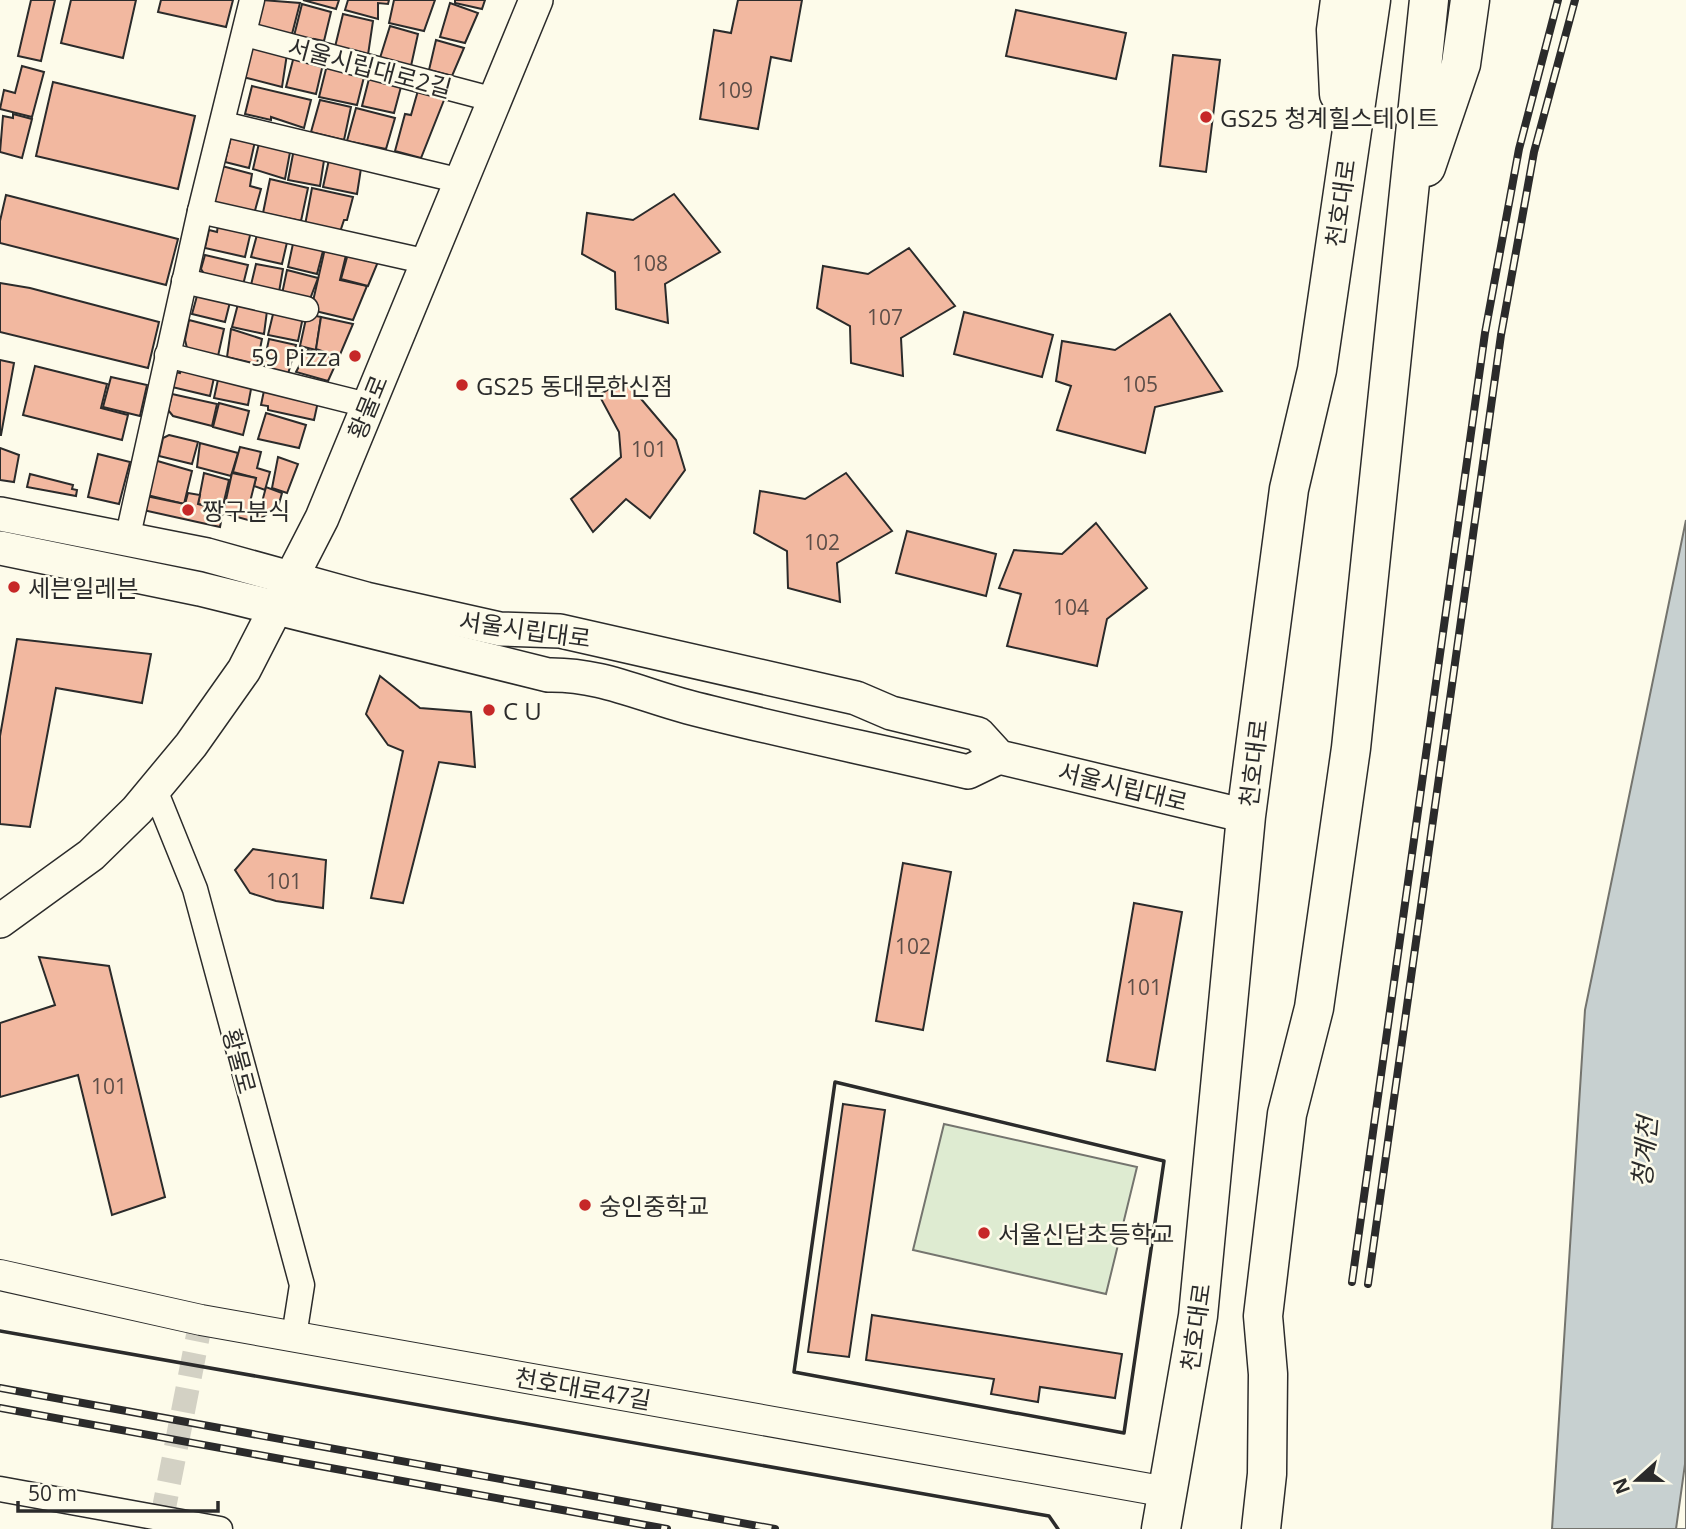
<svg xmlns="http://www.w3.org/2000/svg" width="1686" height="1529" font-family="'Open Sans','Noto Sans KR',sans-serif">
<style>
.green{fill:#deebd1;stroke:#74746e;stroke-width:2}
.water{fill:#c7d0d0;stroke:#74746e;stroke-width:2}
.pier{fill:#fdfbea;stroke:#74746e;stroke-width:2}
.building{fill:#f2b8a0;stroke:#2b2b2b;stroke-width:2}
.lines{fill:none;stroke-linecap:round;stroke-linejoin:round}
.minor-tunnel{stroke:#d3d1c4;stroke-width:24;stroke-dasharray:24 12;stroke-linecap:butt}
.minor-casing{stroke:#2b2b2b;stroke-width:27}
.tertiary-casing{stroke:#2b2b2b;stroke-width:32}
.secondary-casing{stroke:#2b2b2b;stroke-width:36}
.primary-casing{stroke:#2b2b2b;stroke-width:41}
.minor{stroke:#fdfbea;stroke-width:24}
.tertiary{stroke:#fdfbea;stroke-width:30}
.secondary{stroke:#fdfbea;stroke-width:33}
.primary{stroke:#fdfbea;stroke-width:38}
.rail-casing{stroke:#2b2b2b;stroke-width:8}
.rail{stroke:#fdfbea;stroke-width:5;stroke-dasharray:16;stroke-linecap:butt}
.wall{stroke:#2b2b2b;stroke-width:3.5}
.poi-dot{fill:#c62828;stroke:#fdfbea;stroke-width:2.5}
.labels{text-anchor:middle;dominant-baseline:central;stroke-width:5;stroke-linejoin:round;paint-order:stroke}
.number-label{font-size:21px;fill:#5d4e48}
.street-label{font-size:24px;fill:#2b2b2b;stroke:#fdfbea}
.poi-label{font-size:24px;fill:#2b2b2b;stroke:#fdfbea;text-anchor:start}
.water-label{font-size:26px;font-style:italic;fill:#2b2b2b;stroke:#fdfbea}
</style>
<rect width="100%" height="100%" fill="#fdfbea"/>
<!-- green -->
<polygon class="green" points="944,1124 1137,1167 1106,1294 913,1250"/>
<!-- water -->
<polygon class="water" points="1686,520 1685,1529 1552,1529 1585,1010"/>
<!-- pier -->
<polygon class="pier" points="1686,1457 1686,1529 1676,1529"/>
<!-- building -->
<g class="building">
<polygon points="31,0 55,0 41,61 18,56"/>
<polygon points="71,0 136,0 123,58 61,43"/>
<polygon points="161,0 233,0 226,27 158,12"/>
<polygon points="262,0 300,3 292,34 254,28"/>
<polygon points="303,0 339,0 336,9"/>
<polygon points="348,0 389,0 388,4 378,3 378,19 345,10"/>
<polygon points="394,0 435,0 424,31 389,23"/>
<polygon points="455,0 485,0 482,9 455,3"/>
<polygon points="738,0 802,0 791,61 771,57 758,129 700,119 714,30 731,33"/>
<polygon points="450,3 478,13 465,43 440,37"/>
<polygon points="302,4 331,12 324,41 314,39 313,42 294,36"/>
<polygon points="1016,10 1126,33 1116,79 1006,56"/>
<polygon points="343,14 373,21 368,55 335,47"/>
<polygon points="390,26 418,34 411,66 380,58"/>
<polygon points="436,40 464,48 452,76 429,70"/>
<polygon points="251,47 287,54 282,87 243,77"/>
<polygon points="1173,55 1220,60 1206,172 1160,166"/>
<polygon points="294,56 323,64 316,94 286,87"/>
<polygon points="327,65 364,77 357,105 319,97"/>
<polygon points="22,66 44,72 32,117 0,109 4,90 15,93"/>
<polygon points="370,75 402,83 394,113 362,106"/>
<polygon points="53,82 195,116 178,189 36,156"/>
<polygon points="252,86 311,100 304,128 271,117 271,120 245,114"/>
<polygon points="419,87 446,95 421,158 395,151 405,114 411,115"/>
<polygon points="320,100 351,107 344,140 311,132"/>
<polygon points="356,108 395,118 386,149 347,141"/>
<polygon points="13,114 32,119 22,158 0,152 3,116 13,118"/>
<polygon points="231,137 256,137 249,168 225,162"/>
<polygon points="260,139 291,147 285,179 253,169"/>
<polygon points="294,149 325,154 320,186 288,180"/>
<polygon points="330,155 362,162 357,194 323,187"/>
<polygon points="222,166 252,174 250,186 261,189 254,214 213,204"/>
<polygon points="270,179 308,188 301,221 263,213"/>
<polygon points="312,188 353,197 347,220 344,220 340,232 305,225"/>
<polygon points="674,194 720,252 665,284 668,323 616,309 615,272 582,254 587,213 633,220"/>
<polygon points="6,195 178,239 166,285 0,243 0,221"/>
<polygon points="218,225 252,227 245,257 205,248 209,230 217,232"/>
<polygon points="258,231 288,238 282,264 251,257"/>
<polygon points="294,239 324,247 317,274 288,267"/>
<polygon points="326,244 347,251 340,280 367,286 353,320 311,310"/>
<polygon points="909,248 955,306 901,338 903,376 851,363 850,326 817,308 823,266 868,274"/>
<polygon points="349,250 380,257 368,286 341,279"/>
<polygon points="205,255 248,265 243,285 206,277 201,269"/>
<polygon points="256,264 283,269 279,292 251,285"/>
<polygon points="287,270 318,278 310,299 282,294"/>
<polygon points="0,283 30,288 159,322 148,368 0,332"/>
<polygon points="197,296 230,302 225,322 192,314"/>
<polygon points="238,304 267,311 264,334 232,327"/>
<polygon points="274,310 303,317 298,341 268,335"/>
<polygon points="964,312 1053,335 1042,377 954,354"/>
<polygon points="307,314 321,317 316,350 300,346"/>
<polygon points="1170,314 1222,391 1155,407 1145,453 1057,430 1071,386 1056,381 1062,341 1115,350"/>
<polygon points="321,317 353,324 339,357 316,349"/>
<polygon points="189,320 224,329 218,356 187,348 185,340"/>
<polygon points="231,329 262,339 257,364 227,357"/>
<polygon points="269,339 296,345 288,374 263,367"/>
<polygon points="308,350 338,359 328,381 296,372"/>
<polygon points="0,360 14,363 1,435 0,435"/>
<polygon points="35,366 107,384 101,408 128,415 122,440 23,415"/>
<polygon points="182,366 215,373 210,396 172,387 175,372 180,373"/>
<polygon points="219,375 252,384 248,405 214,398"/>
<polygon points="111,377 147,385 140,416 103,407"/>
<polygon points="625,380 676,440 685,470 650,518 626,499 593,532 571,499 621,457 619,432 599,395"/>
<polygon points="265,386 319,397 314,420 268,410 268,406 261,405"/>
<polygon points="172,394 217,404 212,426 173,416 168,410"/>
<polygon points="219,403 249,411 243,435 213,427"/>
<polygon points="266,413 306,425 299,448 258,439"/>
<polygon points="169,435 198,442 192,464 159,456 163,438"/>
<polygon points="200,443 238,453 231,476 197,467"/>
<polygon points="240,447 261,452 257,468 270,472 265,490 254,486 256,478 233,472"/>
<polygon points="0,448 19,455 14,482 0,480"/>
<polygon points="98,454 130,462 119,504 88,497"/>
<polygon points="278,457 298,464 287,493 272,488"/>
<polygon points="154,460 192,471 184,504 147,495"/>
<polygon points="204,473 229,480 222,510 198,504"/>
<polygon points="232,473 256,478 250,502 261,506 266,487 282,493 278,507 255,522 223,513"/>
<polygon points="846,473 892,531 837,563 840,602 788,588 787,551 754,533 760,491 805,499"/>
<polygon points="30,474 73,485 72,489 77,490 76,496 27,487"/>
<polygon points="188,493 200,495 198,504 223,511 220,527 143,510 146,496 185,504"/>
<polygon points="1096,523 1147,588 1107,619 1097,666 1007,646 1021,594 999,588 1014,550 1062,554"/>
<polygon points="907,531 996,554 986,596 896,573"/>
<polygon points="17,639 151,654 142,703 56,688 30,827 0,824 0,736"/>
<polygon points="380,676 420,708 471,712 475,767 439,762 403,903 371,898 403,751 388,745 366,714"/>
<polygon points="253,849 326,860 323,908 276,901 250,893 235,870"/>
<polygon points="903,863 951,872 923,1030 876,1021"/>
<polygon points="1134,903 1182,912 1155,1070 1107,1061"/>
<polygon points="39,957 109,966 165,1197 112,1215 78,1075 0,1097 0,1023 55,1005"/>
<polygon points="843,1104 885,1110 849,1357 808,1352"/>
<polygon points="872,1315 1122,1354 1115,1398 1040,1387 1038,1402 991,1394 994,1379 866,1360"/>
</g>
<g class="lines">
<!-- minor-tunnel -->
<polyline class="minor-tunnel" points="162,1518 201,1320"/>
<defs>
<g id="minor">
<polyline points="245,34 495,100"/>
<polyline points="223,124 461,181"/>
<polyline points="200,211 428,262"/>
<polyline points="184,281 306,309"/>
<polyline points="167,355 367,405"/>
<polyline points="127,540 200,211 252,0"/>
<polyline points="155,790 195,889 302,1285 294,1336"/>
<polyline points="0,1489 220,1529"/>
</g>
<polyline id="tertiary" points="0,1275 201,1320 1167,1492"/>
<g id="secondary">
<polyline points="0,514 207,555 366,599 500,629 560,631 856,698 891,713 978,734 999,757 1246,816"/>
<path d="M 0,548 L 200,589 L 548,675 C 600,674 639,694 688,707 C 780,731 875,750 968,772 L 999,757"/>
<polyline points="0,921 91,855 137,810 191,745 244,670 322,518 536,0"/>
</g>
<g id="primary">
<polyline points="1339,94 1336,30 1340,0"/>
<polyline points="1426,167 1461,64 1470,0"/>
<polyline points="1161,1529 1198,1316 1246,816 1289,489 1317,370 1371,0"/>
<polyline points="1261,1529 1267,1474 1268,1374 1263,1316 1287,1114 1314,1008 1351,748 1429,0"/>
</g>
</defs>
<!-- minor casing -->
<use href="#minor" class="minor-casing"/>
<!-- tertiary casing -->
<use href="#tertiary" class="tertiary-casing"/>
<!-- secondary casing -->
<use href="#secondary" class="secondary-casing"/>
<!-- primary casing -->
<use href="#primary" class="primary-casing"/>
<!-- minor -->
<use href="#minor" class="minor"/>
<!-- tertiary -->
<use href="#tertiary" class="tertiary"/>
<!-- secondary -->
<use href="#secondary" class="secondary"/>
<!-- primary -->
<use href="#primary" class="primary"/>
<defs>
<g id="rail">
<polyline points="1352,1282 1485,333 1519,149 1558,0"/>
<polyline points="1368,1284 1501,335 1534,152 1575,0"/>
<polyline points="0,1388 775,1529"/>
<polyline points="0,1408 667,1529"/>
</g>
</defs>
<!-- rail casing -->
<use href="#rail" class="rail-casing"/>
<!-- rail -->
<use href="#rail" class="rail"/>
<!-- wall -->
<g class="wall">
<polygon points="835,1082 1164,1161 1124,1433 794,1372"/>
<polyline points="0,1331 1049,1516 1058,1529"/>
</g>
</g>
<!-- markers -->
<g class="poi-dot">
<circle cx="1206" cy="117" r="7"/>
<circle cx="355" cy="356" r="7"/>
<circle cx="462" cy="385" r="7"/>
<circle cx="188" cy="510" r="7"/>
<circle cx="14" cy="587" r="7"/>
<circle cx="489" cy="710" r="7"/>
<circle cx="585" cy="1205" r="7"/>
<circle cx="984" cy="1233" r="7"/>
</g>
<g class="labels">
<!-- number labels -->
<g class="number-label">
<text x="735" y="90">109</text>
<text x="650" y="263">108</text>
<text x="885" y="317">107</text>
<text x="1140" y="384">105</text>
<text x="649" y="449">101</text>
<text x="822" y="542">102</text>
<text x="1071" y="607">104</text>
<text x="284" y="881">101</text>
<text x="913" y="946">102</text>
<text x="1144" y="987">101</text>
<text x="109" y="1086">101</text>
</g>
<!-- street labels -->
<g class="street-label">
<text transform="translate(370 67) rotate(15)">서울시립대로2길</text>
<text transform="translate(1340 203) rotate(-82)">천호대로</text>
<text transform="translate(367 407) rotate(-68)">황물로</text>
<text transform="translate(525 629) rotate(8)">서울시립대로</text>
<text transform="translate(1253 763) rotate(-83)">천호대로</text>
<text transform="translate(1123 786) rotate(14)">서울시립대로</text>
<text transform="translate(240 1061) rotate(75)">황물로</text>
<text transform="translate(1195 1327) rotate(-82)">천호대로</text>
<text transform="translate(583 1388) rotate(10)">천호대로47길</text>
</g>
<!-- poi labels -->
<g class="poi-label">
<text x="1220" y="117">GS25 청계힐스테이트</text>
<text x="341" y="356" text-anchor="end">59 Pizza</text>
<text x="476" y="385">GS25 동대문한신점</text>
<text x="202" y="510">짱구분식</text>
<text x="28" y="587">세븐일레븐</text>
<text x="503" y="710">C U</text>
<text x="599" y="1205">숭인중학교</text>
<text x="998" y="1233">서울신답초등학교</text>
</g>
<!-- water labels -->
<g class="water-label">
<text transform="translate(1644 1152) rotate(-85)">청계천</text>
</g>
</g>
<!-- north arrow -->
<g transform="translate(1637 1480) rotate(249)" stroke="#fdfbea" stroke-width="5" paint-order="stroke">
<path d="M0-5L12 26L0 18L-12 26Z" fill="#2b2b2b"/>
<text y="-10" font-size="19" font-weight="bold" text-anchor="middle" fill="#2b2b2b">N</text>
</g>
<!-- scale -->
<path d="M18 1501v10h200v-10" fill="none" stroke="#2b2b2b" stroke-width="3.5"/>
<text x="28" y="1501" font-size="21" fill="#2b2b2b" stroke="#fdfbea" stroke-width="5" paint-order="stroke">50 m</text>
</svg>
